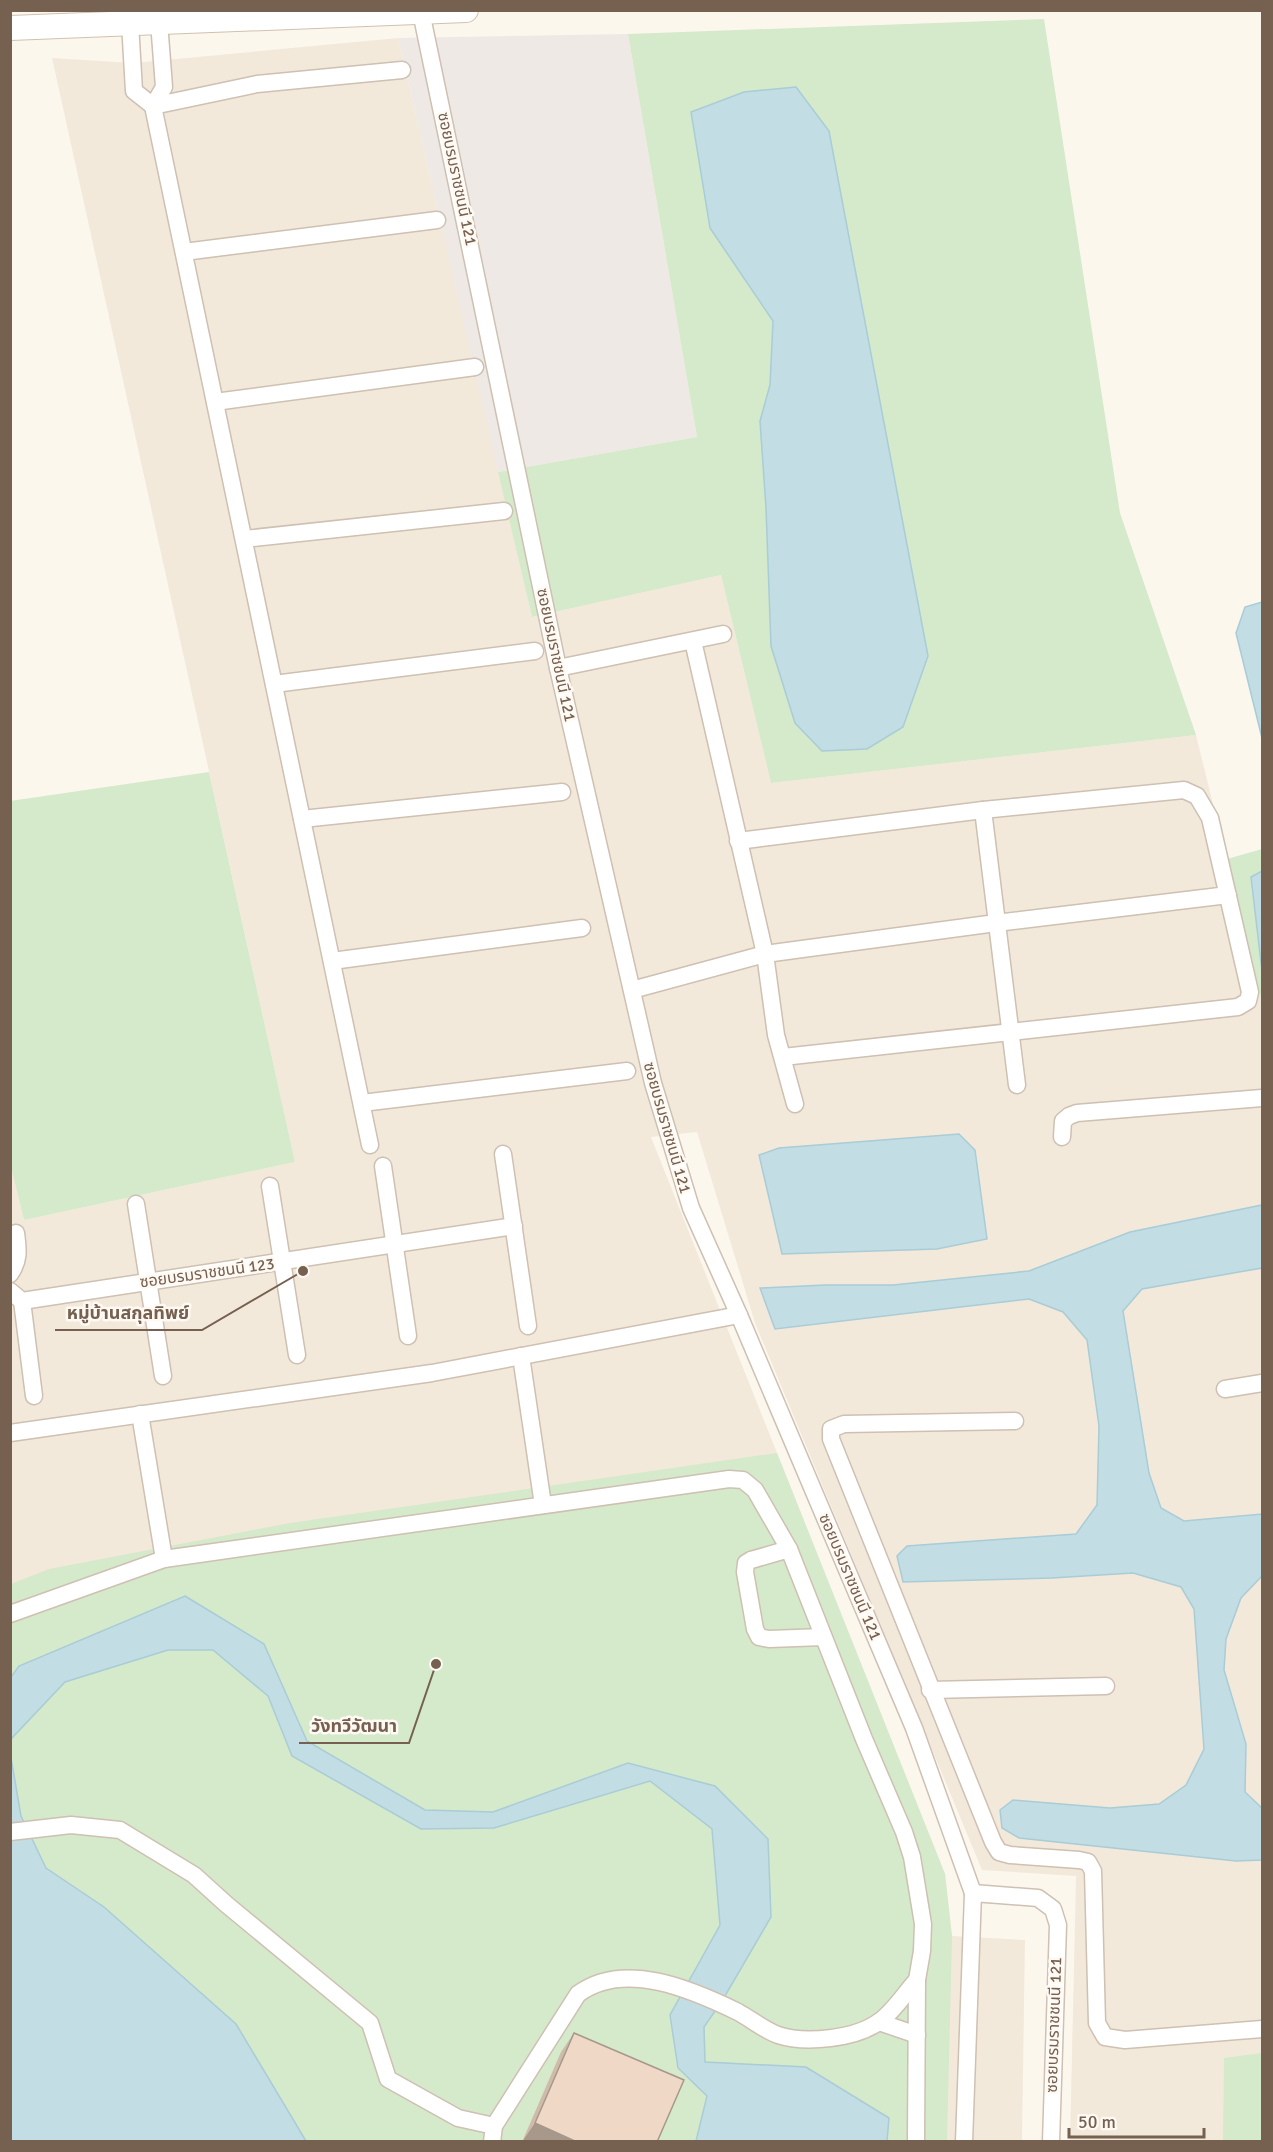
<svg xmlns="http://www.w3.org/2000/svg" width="1273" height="2152" font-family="Signika,'Noto Sans Thai',sans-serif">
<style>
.residential{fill:#f3e9db}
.industrial{fill:#eee9e4}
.green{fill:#d5e9cb}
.water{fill:#c2dde4;stroke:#a9ccd6;stroke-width:1.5}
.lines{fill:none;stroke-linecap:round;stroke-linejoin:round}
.street-casing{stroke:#cec0b2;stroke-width:19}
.secondary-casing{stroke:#d0c1b0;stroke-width:26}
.street{stroke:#fff;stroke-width:16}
.secondary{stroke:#fff;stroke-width:24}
.wall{fill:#cebbaa}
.shaded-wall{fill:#a7988b}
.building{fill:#efd9c6;stroke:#a7988b;stroke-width:1.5}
.labels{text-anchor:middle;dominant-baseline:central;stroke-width:5;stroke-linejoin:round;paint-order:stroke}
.street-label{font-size:16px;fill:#766050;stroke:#fefaf3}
.leader{fill:none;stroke:#766050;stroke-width:2}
.callout-dot{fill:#766050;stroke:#fefaf3;stroke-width:2}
.callout-label{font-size:18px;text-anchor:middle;font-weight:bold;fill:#766050;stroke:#fefaf3;stroke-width:5;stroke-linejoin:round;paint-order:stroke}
</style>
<rect width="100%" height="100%" fill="#fcf7ed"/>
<!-- residential -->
<polygon class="residential" points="398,38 532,617 721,575 771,783 1196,735 1262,1003 1262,2141 1070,2141 1076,1876 982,1870 755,1323 697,1132 651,1137 945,1874 952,1936 1025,1940 1022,2141 11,2141 10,1163 24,1220 295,1162 52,58 133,63"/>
<!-- industrial -->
<polygon class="industrial" points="628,34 697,437 498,472 398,38"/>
<!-- green -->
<g class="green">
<polygon points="1044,19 1120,513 1196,735 771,783 721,575 532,617 498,472 697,437 628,34"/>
<polygon points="209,772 295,1162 24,1220 10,1163 10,801"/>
<polygon points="1262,849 1262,871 1251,877 1262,971 1262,1003 1227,859"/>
<polygon points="777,1453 945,1874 952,1936 947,2141 11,2142 11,1584 49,1569 290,1523"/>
<polygon points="1262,2053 1262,2141 1223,2141 1224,2058"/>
</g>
<!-- water -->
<g class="water">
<polygon points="796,87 829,131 928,656 903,727 867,749 822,751 795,723 771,646 766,508 760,421 770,385 773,321 710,228 691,112 744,92"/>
<polygon points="1262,602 1262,738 1236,633 1245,607"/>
<polygon points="1262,871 1262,971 1251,877"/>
<polygon points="959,1134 975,1150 987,1239 937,1249 782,1254 759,1155 779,1148"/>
<polygon points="1262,1205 1262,1268 1142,1289 1123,1311 1149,1473 1161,1508 1184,1521 1262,1514 1262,1576 1241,1598 1226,1639 1224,1670 1246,1744 1245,1792 1262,1808 1262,1860 1236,1861 1019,1838 1002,1828 1000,1810 1013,1800 1110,1808 1159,1804 1186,1785 1204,1749 1194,1609 1181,1587 1133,1573 1052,1578 903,1582 897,1556 907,1546 1076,1534 1097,1505 1099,1426 1087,1340 1063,1312 1029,1299 775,1329 760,1288 825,1285 893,1285 1029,1271 1130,1232"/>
<polygon points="185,1596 264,1644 307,1741 425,1810 493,1812 628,1763 715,1786 768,1839 771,1917 722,2001 704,2027 705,2062 806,2067 889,2118 887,2141 696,2141 707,2096 678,2068 670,2015 720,1925 712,1829 650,1781 494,1828 421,1829 292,1756 268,1696 213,1650 168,1650 65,1682 11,1739 11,1677 19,1666"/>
<polygon points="10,1752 21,1816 46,1868 104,1907 236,2024 306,2141 11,2141"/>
</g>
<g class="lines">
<defs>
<g id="street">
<polyline points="421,12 558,668 653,1083 691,1208 739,1315 914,1728 973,1893 1038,1898 1053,1909 1058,1925 1051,2142"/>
<polyline points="130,23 134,91 153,106 164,87 159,22"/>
<polyline points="184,252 437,220"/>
<polyline points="215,402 475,367"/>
<polyline points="244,539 504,511"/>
<polyline points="693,641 765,954 776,1035 795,1104"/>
<polyline points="558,668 723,634"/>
<polyline points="274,684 535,651"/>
<polyline points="983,810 1017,1085"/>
<polyline points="302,819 562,792"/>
<polyline points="738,841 983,810 1184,790 1197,796 1210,818 1250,992 1248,1001 1238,1007 783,1057"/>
<polyline points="332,961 582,928"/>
<polyline points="632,990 765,954 996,923 1228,895"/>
<polyline points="362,1103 627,1071"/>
<polyline points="1062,1137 1063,1121 1069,1116 1077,1113 1262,1098"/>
<polyline points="370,1145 153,106 257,84 402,70"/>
<polyline points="503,1154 528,1326"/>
<polyline points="383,1166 408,1336"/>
<polyline points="270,1186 297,1355"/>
<polyline points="136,1204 163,1376"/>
<path d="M 10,1274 C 20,1260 18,1249 16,1233"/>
<polyline points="10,1291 22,1301 514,1226"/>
<polyline points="22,1301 34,1396"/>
<polyline points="521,1356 543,1505"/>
<polyline points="1225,1389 1262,1383"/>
<polyline points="140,1414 164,1559"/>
<polyline points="1015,1421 844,1424 831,1429 831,1439 993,1842 999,1852 1010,1855 1079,1860 1088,1862 1093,1871 1097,2023 1105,2037 1125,2040 1262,2029"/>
<polyline points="10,1433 432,1373 739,1315"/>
<polyline points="789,1549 751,1560 746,1563 745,1572 755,1629 759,1637 769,1639 823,1637"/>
<polyline points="10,1614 164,1559 729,1479 743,1480 755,1490 789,1549 864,1739 904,1832 912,1857 923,1924 922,1951 917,1980 916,2142"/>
<polyline points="930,1690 1106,1686"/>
<polyline points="10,1832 71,1825 120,1830 194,1875 226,1904 370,2023 388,2079 458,2118 494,2126"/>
<polyline points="879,2022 917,2035"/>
<path d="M 492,2142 L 494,2126 L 578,1994 C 624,1960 691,1989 738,2012 C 751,2019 764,2030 778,2035 C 805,2044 856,2039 880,2021 C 894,2011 905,1993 917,1980"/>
<polyline points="964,2142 973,1893"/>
</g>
<polyline id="secondary" points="10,28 466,10"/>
</defs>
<!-- street casing -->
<use href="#street" class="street-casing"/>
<!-- secondary casing -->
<use href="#secondary" class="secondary-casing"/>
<!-- street -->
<use href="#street" class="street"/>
<!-- secondary -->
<use href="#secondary" class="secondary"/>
</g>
<!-- wall -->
<polygon class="wall" points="574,2033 657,2142 522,2142 561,2052"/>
<!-- shaded-wall -->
<polygon class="shaded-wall" points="535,2123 577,2142 522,2142"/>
<!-- building -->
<polygon class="building" points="574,2033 684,2080 657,2142 577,2142 535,2123"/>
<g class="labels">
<!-- street labels -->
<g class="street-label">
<text transform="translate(457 179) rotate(78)">ซอยบรมราชชนนี 121</text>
<text transform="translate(556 655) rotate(78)">ซอยบรมราชชนนี 121</text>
<text transform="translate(667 1128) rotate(74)">ซอยบรมราชชนนี 121</text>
<text transform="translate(207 1273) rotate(-8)">ซอยบรมราชชนนี 123</text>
<text transform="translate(850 1577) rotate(67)">ซอยบรมราชชนนี 121</text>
<text transform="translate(1054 2025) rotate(-88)">ซอยบรมราชชนนี 121</text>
</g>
</g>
<!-- callouts -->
<path class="leader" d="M303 1271L202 1330H55M436 1664L409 1743H299"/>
<g class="callout-dot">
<circle cx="303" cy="1271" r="6"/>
<circle cx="436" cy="1664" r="6"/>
</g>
<g class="callout-label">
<text x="128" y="1319">หมู่บ้านสกุลทิพย์</text>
<text x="354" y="1732">วังทวีวัฒนา</text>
</g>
<!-- border -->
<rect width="1273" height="2152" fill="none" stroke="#766050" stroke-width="24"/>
<!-- scale -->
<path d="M1069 2128v9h135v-9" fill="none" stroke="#766050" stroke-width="3"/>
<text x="1078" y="2128" font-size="18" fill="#766050" stroke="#fefaf3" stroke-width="4.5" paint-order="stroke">50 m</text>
</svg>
